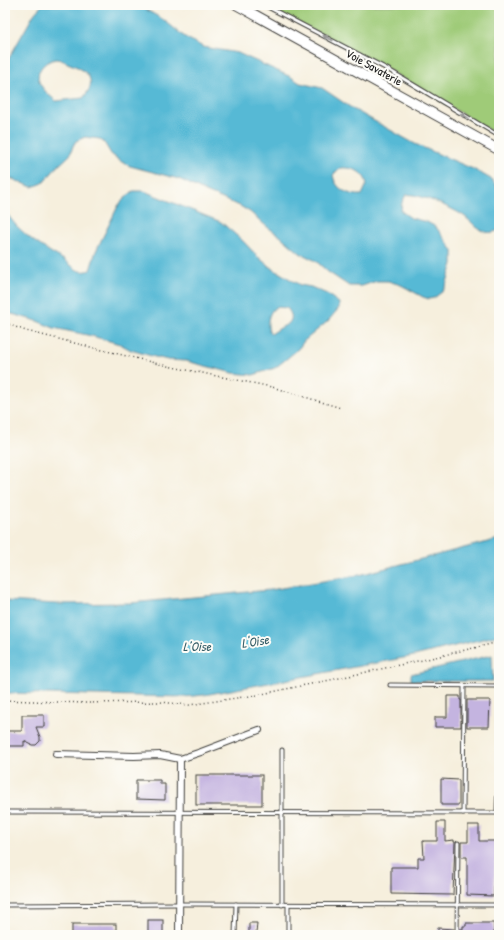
<svg xmlns="http://www.w3.org/2000/svg" width="504" height="940" font-family="'Patrick Hand',sans-serif">
<style>
.green{fill:#9fcb78;stroke:#5e744a}
.water{fill:#56b9d5;stroke:#396a78;fill-rule:evenodd}
.building{fill:#c4b4e0}
.lines{fill:none;stroke-linecap:round;stroke-linejoin:round}
.lane-casing{stroke:#3d3c39;stroke-width:5}
.street-casing{stroke:#3d3c39;stroke-width:8}
.secondary-casing{stroke:#3d3c39;stroke-width:11}
.path{stroke:#3d3c39;stroke-width:1.5;stroke-dasharray:1 3;stroke-linecap:butt}
.lane{stroke:#fff;stroke-width:3}
.street{stroke:#fff;stroke-width:6}
.secondary{stroke:#fff;stroke-width:9}
.oneway{fill:#999}
.labels{text-anchor:middle;dominant-baseline:central;stroke-width:4;stroke-linejoin:round;paint-order:stroke}
.street-label{font-size:12px;fill:#1c1c1c;stroke:#fdfcf7}
.water-label{font-size:13px;font-style:italic;fill:#335b66;stroke:#fdfcf7}
</style>
<rect width="100%" height="100%" fill="#fdfcf7"/>
<filter id="ink" filterUnits="userSpaceOnUse"><feTurbulence type="fractalNoise" baseFrequency=".025" numOctaves="2"/><feDisplacementMap in="SourceGraphic" scale="8" xChannelSelector="R" yChannelSelector="G"/><feConvolveMatrix kernelMatrix="1 2 1 2 8 2 1 2 1" color-interpolation-filters="sRGB"/></filter>
<filter id="wash" filterUnits="userSpaceOnUse"><feTurbulence type="fractalNoise" baseFrequency=".012" numOctaves="4" result="noise"/><feDisplacementMap in="SourceGraphic" scale="16" xChannelSelector="R" yChannelSelector="G"/><feGaussianBlur stdDeviation="0.9" result="paint"/><feColorMatrix in="noise" values="0 0 0 0 0 0 0 0 0 0 0 0 0 0 0 0 0 1.4 0 .05"/><feComposite in="paint" operator="in"/></filter>
<g filter="url(#wash)">
<rect width="100%" height="100%" fill="#f6efdd"/>
<!-- green -->
<polygon class="green" points="264,5 499,5 499,136 387,69"/>
<!-- water -->
<g class="water">
<path d="M 42,5 L 138,5 L 164,20 L 185,37 L 203,47 L 238,53 L 291,77 L 300,83 L 322,88 L 353,109 L 415,144 L 473,169 L 491,179 L 496,185 L 499,193 L 499,230 C 482,238 476,225 464,216 C 454,209 417,192 406,195 L 402,202 L 401,211 L 411,218 L 427,222 L 436,227 L 447,242 L 453,251 L 453,264 L 446,285 L 443,291 L 434,298 L 429,299 L 423,297 L 401,285 L 388,281 L 377,281 L 362,286 L 349,286 L 328,272 L 316,261 L 300,253 L 280,236 L 266,226 L 250,212 L 240,206 L 206,192 L 179,179 L 130,166 L 120,161 L 111,154 L 105,144 L 100,139 L 85,137 L 76,141 L 73,146 L 70,155 L 56,168 L 43,183 L 38,185 L 32,187 L 27,185 L 5,176 L 5,65 L 34,14 ZM 56,59 C 61,59 65,62 70,64 C 87,70 99,81 83,98 L 56,101 C 50,96 44,91 40,84 C 34,72 44,61 56,59 ZM 340,168 C 352,167 364,171 367,184 L 362,195 C 349,196 335,189 333,175 Z"/>
<path d="M 133,191 L 144,191 L 221,222 L 243,241 L 257,256 L 270,267 L 300,285 L 311,287 L 327,294 L 339,303 L 339,308 L 328,321 L 304,341 L 299,348 L 290,356 L 275,368 L 253,375 L 233,373 L 186,361 L 168,360 L 155,357 L 131,350 L 120,344 L 92,336 L 54,328 L 37,321 L 5,312 L 5,211 C 10,218 15,225 21,230 C 34,243 49,251 64,260 C 74,266 77,275 90,270 L 96,251 L 118,206 L 121,202 ZM 276,307 L 287,308 C 291,313 294,318 288,324 L 282,327 L 271,334 C 265,327 268,311 276,307 Z"/>
<polygon points="499,539 499,635 414,656 204,695 184,697 5,693 5,601 57,604 130,603 270,590 359,575"/>
<polygon points="492,655 493,681 411,681 411,674"/>
</g>
<g id="blocks">
<!-- building -->
<g class="building">
<polygon points="447,696 460,696 460,700 461,700 461,727 435,727 435,717 447,717"/>
<polygon points="467,700 490,700 489,727 467,727"/>
<polygon points="22,715 44,715 44,727 36,727 40,737 40,741 36,745 32,745 24,741 24,746 7,746 7,731 22,731"/>
<rect x="196" y="775" width="66" height="30"/>
<polygon points="441,779 459,780 459,805 441,805"/>
<polygon points="136,780 160,780 160,784 165,784 165,800 136,799"/>
<polygon points="437,822 445,822 445,841 454,840 454,842 455,842 453,895 391,894 391,867 418,867 418,858 424,858 423,841 437,841"/>
<polygon points="468,825 479,825 479,841 499,841 499,862 495,862 494,896 467,895 467,857 461,857 461,842 468,842"/>
<rect x="148" y="920" width="15" height="15"/>
<polygon points="249,923 257,923 256,934 249,934"/>
<polygon points="466,923 494,923 494,935 460,935 460,929 463,929 463,926 466,926"/>
<rect x="72" y="924" width="44" height="11"/>
<polygon points="438,928 454,929 454,935 438,935"/>
</g>
</g>
</g>
<g filter="url(#ink)">
<use href="#blocks" fill-opacity="0" stroke="#3d3c39" stroke-width="1"/>
<g class="lines">
<defs>
<g id="lane">
<polyline points="264,5 387,69 499,136"/>
<polyline points="390,685 499,686"/>
<polyline points="5,812 499,813"/>
<polyline points="463,813 464,686"/>
<polyline points="497,813 499,749"/>
<polyline points="5,905 179,904 499,905"/>
<polyline points="282,905 282,750"/>
<polyline points="235,935 236,904"/>
<polyline points="288,935 288,905"/>
<polyline points="457,935 458,843"/>
</g>
<g id="street">
<polyline points="56,754 134,756 160,755 180,759 201,752 259,730"/>
<polyline points="179,935 180,759"/>
</g>
<polyline id="secondary" points="237,5 499,150"/>
</defs>
<!-- lane casing -->
<use href="#lane" class="lane-casing"/>
<!-- street casing -->
<use href="#street" class="street-casing"/>
<!-- secondary casing -->
<use href="#secondary" class="secondary-casing"/>
<!-- path -->
<g class="path">
<polyline points="5,12 9,5"/>
<polyline points="5,323 26,331 167,366 272,387 341,408"/>
<polyline points="5,700 84,703 160,702 189,705 257,695 330,680 427,659 499,642"/>
</g>
<!-- lane -->
<use href="#lane" class="lane"/>
<!-- street -->
<use href="#street" class="street"/>
<!-- secondary -->
<use href="#secondary" class="secondary"/>
</g>
<!-- one-way arrows -->
<defs><path id="oneway-solid" d="M-6-.8H1V-3.2L6.5 0L1 3.2V.8H-6Z"/></defs>
<g class="oneway">
<use href="#oneway-solid" transform="translate(328 38) rotate(-153)"/>
<use href="#oneway-solid" transform="translate(465 116) rotate(-149)"/>
</g>
</g>
<g class="labels">
<!-- street labels -->
<g class="street-label">
<text transform="translate(374 67) rotate(29)">Voie Savaterie</text>
</g>
<!-- water labels -->
<g class="water-label">
<text transform="translate(255 641) rotate(-9)">L'Oise</text>
<text x="197" y="646">L’Oise</text>
</g>
</g>
<!-- margin -->
<rect width="504" height="940" fill="none" stroke="#fdfcf7" stroke-width="20"/>
</svg>
